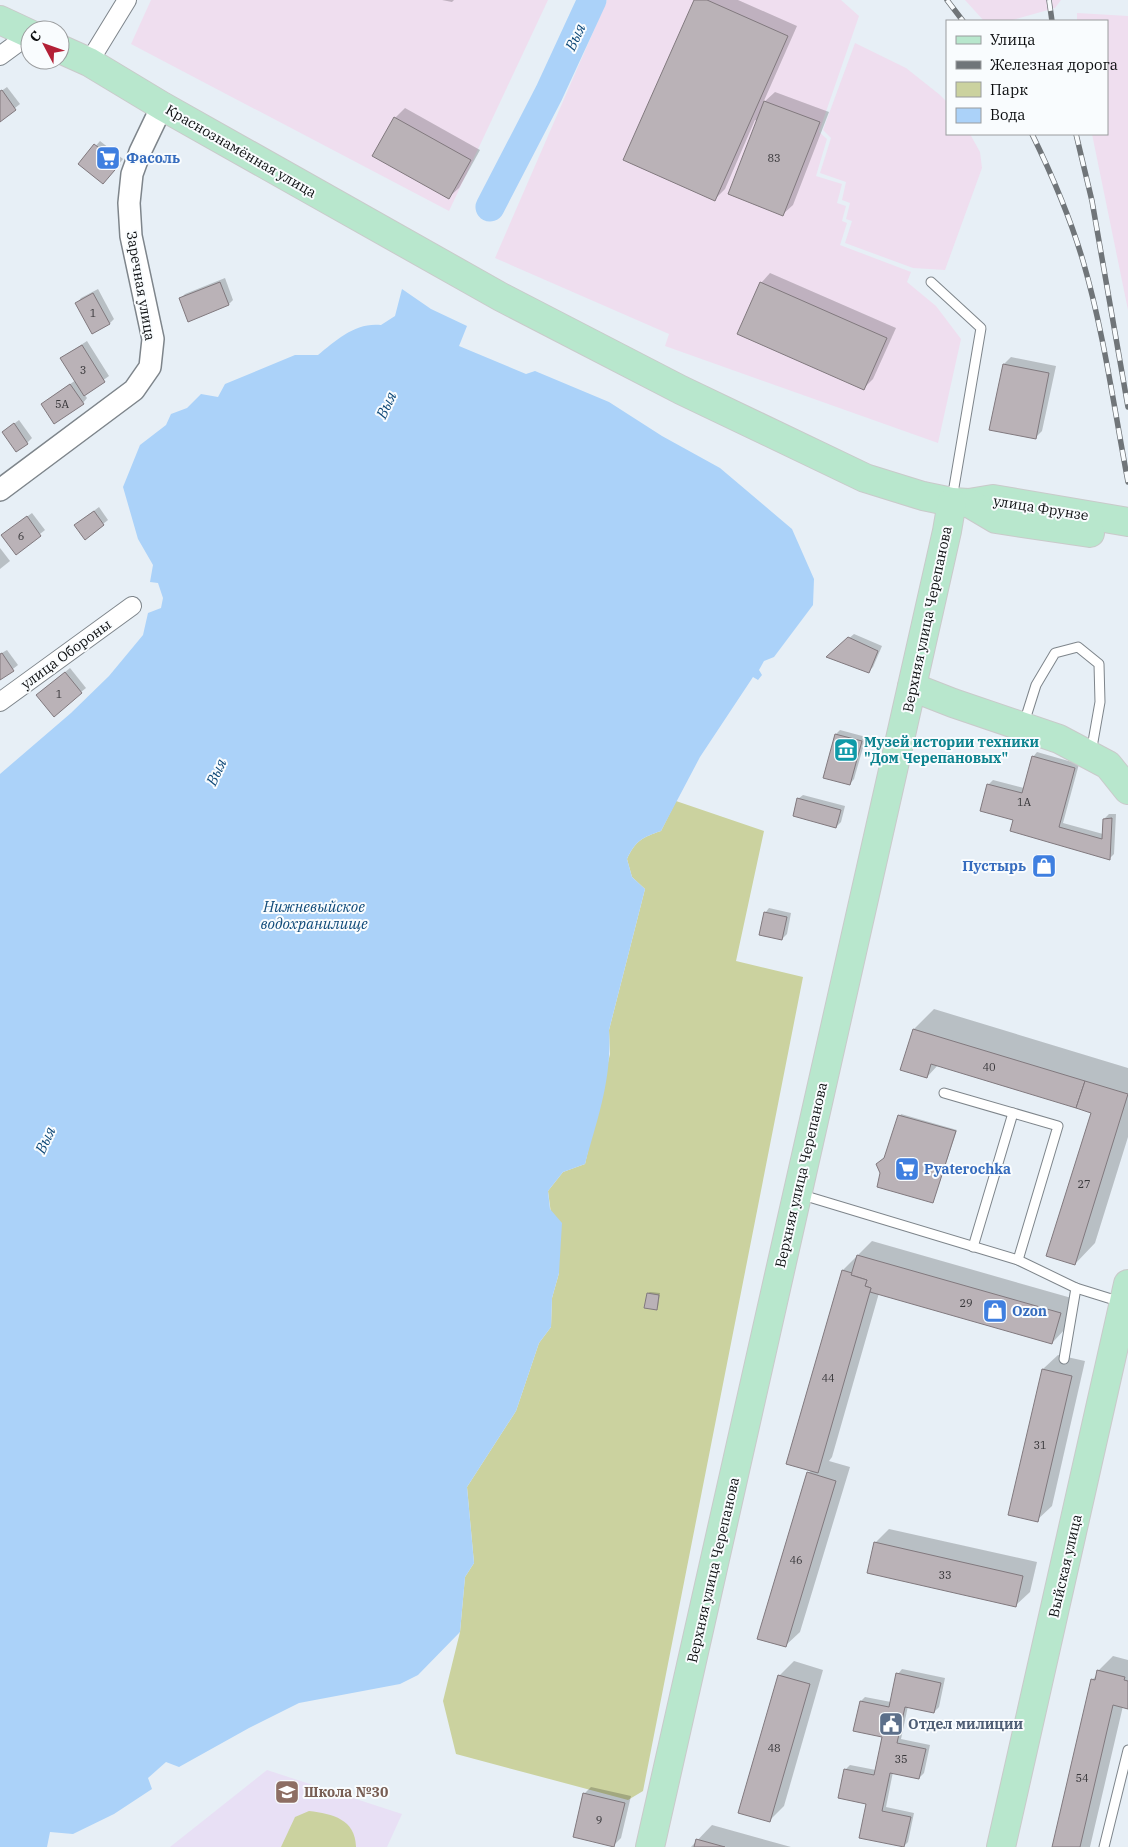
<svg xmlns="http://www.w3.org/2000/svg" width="1128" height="1847" font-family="'IBM Plex Serif',serif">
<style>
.industrial{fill:#efdeef}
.education{fill:#e8e0f5}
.green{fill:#cbd29f}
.water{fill:#abd2f9}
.shadow{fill:#0003}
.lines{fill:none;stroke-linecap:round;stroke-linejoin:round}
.river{stroke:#abd2f9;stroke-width:29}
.building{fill:#bab2b7;stroke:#81797e}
.service-casing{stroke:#7e858b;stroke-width:11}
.minor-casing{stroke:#7e858b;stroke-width:20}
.tertiary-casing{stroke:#7e858b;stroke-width:24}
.primary-casing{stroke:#c9caca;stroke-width:30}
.service{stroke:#fff;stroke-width:9}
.minor{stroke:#fff;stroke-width:18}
.tertiary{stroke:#fff;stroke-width:21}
.primary{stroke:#b8e7cd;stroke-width:28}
.rail-casing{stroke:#707579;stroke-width:5.5}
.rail{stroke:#f9fcfe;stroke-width:4;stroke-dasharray:11;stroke-linecap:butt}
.labels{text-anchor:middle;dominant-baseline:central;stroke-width:4;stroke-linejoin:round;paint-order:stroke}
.number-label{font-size:11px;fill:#373639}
.street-label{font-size:14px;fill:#0b0d0f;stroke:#f9fcfe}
.shop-label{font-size:14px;font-weight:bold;fill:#366cbe;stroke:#f9fcfe;text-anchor:start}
.culture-label{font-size:14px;font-weight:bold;fill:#0d838f;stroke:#f9fcfe;text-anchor:start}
.service-label{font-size:14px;font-weight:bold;fill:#4e5e75;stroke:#f9fcfe;text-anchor:start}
.education-label{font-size:14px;font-weight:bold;fill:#785e54;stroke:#f9fcfe;text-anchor:start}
.water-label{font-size:15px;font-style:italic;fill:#104a79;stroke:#f9fcfe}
</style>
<rect width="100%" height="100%" fill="#e7eff6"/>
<!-- industrial -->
<g class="industrial">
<polygon points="151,0 548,0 449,211 131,44"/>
<polygon points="607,0 841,0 859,16 819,132 827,139 816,176 842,184 837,203 846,206 842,221 847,223 840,245 911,272 907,282 936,306 961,339 938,443 665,346 669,334 495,258"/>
<polygon points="965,0 1061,0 1055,8 1009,21 984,21"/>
<polygon points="1077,13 1128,16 1128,310 1092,134 1107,134 1107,21 1077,21"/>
<polygon points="855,43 906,68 940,95 947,102 947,134 970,134 980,152 982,168 945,270 913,268 845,243 852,221 846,219 850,203 842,200 846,182 820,173 831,138 823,130"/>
</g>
<!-- education -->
<polygon class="education" points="267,1770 402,1814 387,1847 170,1847"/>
<!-- green -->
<g class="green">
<path d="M 676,801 L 764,831 L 736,961 L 803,977 L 643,1791 L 628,1800 L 456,1754 L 443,1701 L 460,1632 L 465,1577 L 474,1563 L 467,1487 L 516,1411 L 539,1343 L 551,1327 L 552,1298 L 559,1273 L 548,1191 L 563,1172 L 585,1164 L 610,1054 L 609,1030 L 645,889 L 632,877 L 627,859 C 635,841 643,837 661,831 Z"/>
<path d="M 309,1811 C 333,1814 355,1819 356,1847 L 281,1847 L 295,1817 Z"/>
</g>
<!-- water -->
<path class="water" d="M 402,289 L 431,309 L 467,326 L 459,346 L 526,374 L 535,371 L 609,402 L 662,436 L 720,468 L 792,529 L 814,579 L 813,605 L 774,657 L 764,661 L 759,670 L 762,675 L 758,680 L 753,677 L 700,757 L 661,831 C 643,837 635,841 627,859 L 632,877 L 645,889 L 609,1030 C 612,1079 598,1117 585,1164 L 563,1172 L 548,1191 L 550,1209 L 562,1223 L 559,1273 L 552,1298 L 551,1327 L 539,1343 L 516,1411 L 467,1487 L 474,1563 L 465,1577 L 460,1632 L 418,1675 L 400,1684 L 299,1703 L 249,1728 L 179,1767 L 166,1762 L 148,1778 L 152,1789 L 114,1814 L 73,1834 L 50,1832 L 47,1847 L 0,1847 L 0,774 L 71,713 L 109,676 L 143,635 L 148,613 L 161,608 L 163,598 L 158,583 L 150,582 L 153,565 L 138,539 L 123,487 L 140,445 L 166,425 L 171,414 L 187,408 L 201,394 L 218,397 L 225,384 L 295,355 L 318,355 C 336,340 356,322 381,325 L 395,316 Z"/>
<!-- shadow -->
<g class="shadow">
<polygon points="442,0 454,0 452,2"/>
<polygon points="695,0 738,0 797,26 763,103 775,92 829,112 793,205 783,214 757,121 755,120 725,189 715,199"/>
<polygon points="7,87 20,104 0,120 0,92"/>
<polygon points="405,108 480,150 459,188 449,197 395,118"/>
<polygon points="100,141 123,159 103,183 80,164"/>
<polygon points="770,273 896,328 873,379 864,388 761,283"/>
<polygon points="225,278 233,300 229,304 181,298 185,294"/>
<polygon points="98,289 114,319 110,323 93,333 77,303 81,298"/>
<polygon points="87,341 109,376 84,394 87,398 83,403 47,400 76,380 67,354"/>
<polygon points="1011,357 1056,366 1042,431 1035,438 990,429 1004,364"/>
<polygon points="19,420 32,438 27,443 3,432"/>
<polygon points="99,507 108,520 85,538 80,521"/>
<polygon points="32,513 45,530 16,553 7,531"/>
<polygon points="0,548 10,561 0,569"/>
<polygon points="854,634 882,646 873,667 869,671 832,653"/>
<polygon points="7,650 18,665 0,679 0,654"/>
<polygon points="70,668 86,688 81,692 42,691"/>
<polygon points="840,730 866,737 854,779 850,784 836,734"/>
<polygon points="1037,752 1079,764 1063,823 1103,834 1104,819 1109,814 1116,814 1114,854 1109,859 1015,819 982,810 989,784 993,780 1024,788 1033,757"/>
<polygon points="803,795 845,806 841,822 836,827 798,799"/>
<polygon points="769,908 791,913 787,934 782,939 765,913"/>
<polygon points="934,1009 1128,1068 1128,1137 1095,1243 1075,1264 1092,1112 938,1065 927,1077 914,1029"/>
<polygon points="901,1114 957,1130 933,1202 885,1158"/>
<polygon points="872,1241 1075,1299 1066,1328 1052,1343 879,1293 832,1457 829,1461 850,1467 800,1632 785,1646 808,1473 812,1470 843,1270"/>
<polygon points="650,1292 660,1293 658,1307 656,1309 648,1293"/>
<polygon points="1058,1355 1085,1361 1052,1506 1037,1520 1043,1369"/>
<polygon points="889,1529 1037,1562 1030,1592 1015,1606 875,1543"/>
<polygon points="1113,1656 1128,1660 1128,1708 1123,1706 1090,1847 1053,1847 1092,1680 1097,1675 1098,1671"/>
<polygon points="794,1661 823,1670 784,1806 770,1820 779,1676"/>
<polygon points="902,1669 945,1678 939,1707 934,1712 908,1706 901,1739 930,1745 924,1773 919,1778 893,1772 886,1807 914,1813 908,1842 904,1846 868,1803 839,1797 846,1769 850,1765 876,1770 884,1736 861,1701 865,1697 891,1702 898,1674"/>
<polygon points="591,1787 631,1796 621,1838 614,1845 584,1794"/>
<polygon points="712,1825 791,1847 691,1847"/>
</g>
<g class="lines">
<!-- river -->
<polyline class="river" points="490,207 549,93 592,0"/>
</g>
<!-- building -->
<g class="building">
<polygon points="694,0 707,0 788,36 715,201 623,160"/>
<polygon points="2,90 16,110 0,122 0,91"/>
<polygon points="764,101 820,122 783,216 728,194"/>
<polygon points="394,117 471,160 449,199 372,156"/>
<polygon points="94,144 120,164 103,184 78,164"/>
<polygon points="220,282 229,305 188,322 179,298"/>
<polygon points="760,282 887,338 864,390 737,334"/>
<polygon points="93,293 110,324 92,334 75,303"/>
<polygon points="82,345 105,382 84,396 60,358"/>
<polygon points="1003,364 1049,373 1036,439 989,430"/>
<polygon points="70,384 84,404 54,424 41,404"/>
<polygon points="14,423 28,444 16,452 2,432"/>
<polygon points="94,511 104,525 85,540 74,525"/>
<polygon points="27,516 41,536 16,555 1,535"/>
<polygon points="848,637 878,651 869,673 826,657"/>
<polygon points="2,653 14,671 0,680 0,654"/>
<polygon points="65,672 82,693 54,717 36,695"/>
<polygon points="835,734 862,741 850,785 823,778"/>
<polygon points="1032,756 1075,768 1059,827 1102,839 1103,819 1112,818 1110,860 1010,831 1013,820 980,811 987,784 1022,793"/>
<polygon points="797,798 841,810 836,828 793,816"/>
<polygon points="764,912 787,917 782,940 759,935"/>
<polygon points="913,1029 1085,1081 1076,1108 931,1064 927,1078 900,1070"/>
<polygon points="1085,1081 1128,1094 1075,1265 1046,1256 1091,1113 1076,1108"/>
<polygon points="898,1115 956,1131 933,1203 877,1187 880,1173 876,1164 884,1158"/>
<polygon points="857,1255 1061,1313 1052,1344 870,1292 871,1288 865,1286 867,1280 851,1275"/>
<polygon points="842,1270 852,1273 851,1275 867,1280 865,1286 871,1288 818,1473 786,1464"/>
<polygon points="647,1293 659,1295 657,1310 644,1308"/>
<polygon points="1042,1369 1072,1376 1038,1522 1008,1515"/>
<polygon points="807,1472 836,1481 786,1647 757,1639"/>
<polygon points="874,1542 1023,1576 1016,1607 867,1573"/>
<polygon points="1097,1670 1125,1677 1124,1680 1128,1681 1128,1709 1113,1705 1080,1847 1052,1847 1091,1679 1095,1680"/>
<polygon points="896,1673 941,1683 934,1713 905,1707 897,1743 926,1749 919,1779 890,1773 882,1811 911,1817 904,1847 859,1838 866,1804 838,1798 844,1769 874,1775 882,1737 853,1731 860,1701 889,1707"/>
<polygon points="778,1675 810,1684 770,1822 738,1813"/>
<polygon points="583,1793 625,1803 614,1847 573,1837"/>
<polygon points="696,1839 725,1847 694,1847"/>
</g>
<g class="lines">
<defs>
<g id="service">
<polyline points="931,282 981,328 952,499"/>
<polyline points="1024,723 1036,685 1055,653 1078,647 1099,664 1100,702 1091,753"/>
<polyline points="944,1093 1058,1126 1018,1260"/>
<polyline points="799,1194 1018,1260 1076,1288 1121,1302"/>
<polyline points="973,1247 1013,1113"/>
<polyline points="1064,1359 1076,1288"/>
<polyline points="1104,1847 1128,1750"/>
</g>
<g id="minor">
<polyline points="0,56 30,34"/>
<polyline points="89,62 127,0"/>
<polyline points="0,702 132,606"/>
</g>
<polyline id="tertiary" points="0,490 134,390 150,367 153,339 131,236 129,203 132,174 140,152 162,106"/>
<g id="primary">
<polyline points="0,20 30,34"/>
<polyline points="60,49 89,62 162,106 501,297 681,390 865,478 923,496 952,502 969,503 993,499 1128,522"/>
<polyline points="969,503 996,519 1090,533"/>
<polyline points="912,687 953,703 1059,739 1108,765 1128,790"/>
<polyline points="650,1847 947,531 952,502"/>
<polyline points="1001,1847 1128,1284"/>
</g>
</defs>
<!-- service casing -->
<use href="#service" class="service-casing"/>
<!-- minor casing -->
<use href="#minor" class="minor-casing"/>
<!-- tertiary casing -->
<use href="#tertiary" class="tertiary-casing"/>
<!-- primary casing -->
<use href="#primary" class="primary-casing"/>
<!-- service -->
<use href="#service" class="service"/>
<!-- minor -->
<use href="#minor" class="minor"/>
<!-- tertiary -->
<use href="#tertiary" class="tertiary"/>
<!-- primary -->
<use href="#primary" class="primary"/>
<defs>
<g id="rail">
<polyline points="947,0 963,21"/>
<polyline points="1049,0 1052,21"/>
<path d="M 1032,134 C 1052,175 1070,217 1083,261 C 1104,333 1114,408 1128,482"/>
<polyline points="1076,134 1092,201 1128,407"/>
</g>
</defs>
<!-- rail casing -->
<use href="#rail" class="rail-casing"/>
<!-- rail -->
<use href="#rail" class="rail"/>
</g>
<!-- icons -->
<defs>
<symbol id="supermarket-square" viewBox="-11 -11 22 22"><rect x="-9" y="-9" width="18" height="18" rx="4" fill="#3f7fe0" stroke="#f9fcfe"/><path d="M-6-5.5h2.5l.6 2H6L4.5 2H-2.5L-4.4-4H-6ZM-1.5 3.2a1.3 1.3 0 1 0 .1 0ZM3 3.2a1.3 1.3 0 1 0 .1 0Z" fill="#fff"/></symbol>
<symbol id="museum-square" viewBox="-11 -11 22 22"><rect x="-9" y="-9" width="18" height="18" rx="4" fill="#0f9aa8" stroke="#f9fcfe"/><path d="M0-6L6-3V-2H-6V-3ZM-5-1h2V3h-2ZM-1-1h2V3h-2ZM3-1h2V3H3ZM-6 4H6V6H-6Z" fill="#fff"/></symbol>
<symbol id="shop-square" viewBox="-11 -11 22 22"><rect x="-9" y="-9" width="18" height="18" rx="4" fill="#3f7fe0" stroke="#f9fcfe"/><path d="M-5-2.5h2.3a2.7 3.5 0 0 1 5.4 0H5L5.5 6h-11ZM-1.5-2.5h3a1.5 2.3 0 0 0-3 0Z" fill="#fff"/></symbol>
<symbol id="civic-square" viewBox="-11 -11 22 22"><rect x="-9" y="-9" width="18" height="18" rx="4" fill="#5c6f8a" stroke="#f9fcfe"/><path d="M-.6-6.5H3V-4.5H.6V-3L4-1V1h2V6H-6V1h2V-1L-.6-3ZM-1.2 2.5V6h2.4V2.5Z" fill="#fff"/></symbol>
<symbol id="school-square" viewBox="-11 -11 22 22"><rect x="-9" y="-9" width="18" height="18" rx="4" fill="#8d6e63" stroke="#f9fcfe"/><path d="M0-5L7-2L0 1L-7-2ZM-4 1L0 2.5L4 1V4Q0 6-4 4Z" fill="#fff"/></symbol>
</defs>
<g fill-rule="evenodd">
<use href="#supermarket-square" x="94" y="144" width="28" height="28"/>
<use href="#museum-square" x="832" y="736" width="28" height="28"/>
<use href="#shop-square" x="1030" y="852" width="28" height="28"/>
<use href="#supermarket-square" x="893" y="1155" width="28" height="28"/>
<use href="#shop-square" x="981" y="1297" width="28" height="28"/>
<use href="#civic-square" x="877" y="1710" width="28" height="28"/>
<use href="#school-square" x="273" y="1778" width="28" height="28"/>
</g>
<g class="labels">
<!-- number labels -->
<g class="number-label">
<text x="774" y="158">83</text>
<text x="93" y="313">1</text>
<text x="83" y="370">3</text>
<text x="62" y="404">5А</text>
<text x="21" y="536">6</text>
<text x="59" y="694">1</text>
<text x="1024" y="802">1А</text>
<text x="989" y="1067">40</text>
<text x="1084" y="1184">27</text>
<text x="966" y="1303">29</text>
<text x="828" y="1378">44</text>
<text x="1040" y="1445">31</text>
<text x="796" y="1560">46</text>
<text x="945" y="1575">33</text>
<text x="774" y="1748">48</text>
<text x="901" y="1759">35</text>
<text x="1082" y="1778">54</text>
<text x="599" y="1820">9</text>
</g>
<!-- street labels -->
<g class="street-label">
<text transform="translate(241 151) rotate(30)">Краснознамённая улица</text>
<text transform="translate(141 286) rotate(80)">Заречная улица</text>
<text transform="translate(1041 508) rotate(9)">улица Фрунзе</text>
<text transform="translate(927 619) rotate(-78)">Верхняя улица Черепанова</text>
<text transform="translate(66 654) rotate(-36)">улица Обороны</text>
<text transform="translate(801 1175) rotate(-77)">Верхняя улица Черепанова</text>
<text transform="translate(1065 1566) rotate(-77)">Выйская улица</text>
<text transform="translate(713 1570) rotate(-77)">Верхняя улица Черепанова</text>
</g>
<!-- shop labels -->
<g class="shop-label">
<text x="126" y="158">Фасоль</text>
<text x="1026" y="866" text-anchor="end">Пустырь</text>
<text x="924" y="1169">Pyaterochka</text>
<text x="1012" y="1311">Ozon</text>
</g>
<!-- culture labels -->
<g class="culture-label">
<text x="864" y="742">Музей истории техники<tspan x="864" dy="16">"Дом Черепановых"</tspan></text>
</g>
<!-- service labels -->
<g class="service-label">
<text x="908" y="1724">Отдел милиции</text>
</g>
<!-- education labels -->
<g class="education-label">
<text x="304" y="1792">Школа №30</text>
</g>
<!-- water labels -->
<g class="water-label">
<text transform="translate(575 37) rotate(-65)">Выя</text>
<text transform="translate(386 405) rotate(-65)">Выя</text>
<text transform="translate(216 772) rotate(-65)">Выя</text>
<text x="314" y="906">Нижневыйское<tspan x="314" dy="17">водохранилище</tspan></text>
<text transform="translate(45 1140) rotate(-65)">Выя</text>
</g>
</g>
<!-- legend -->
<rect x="946" y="20" width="162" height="115" fill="#f9fcfe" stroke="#9a9c9e"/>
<rect x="956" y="36" width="25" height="8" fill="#b8e7cd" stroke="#9a9c9e"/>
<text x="990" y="45" font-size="15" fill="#0b0d0f">Улица</text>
<rect x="956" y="61" width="25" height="8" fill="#707579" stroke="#9a9c9e"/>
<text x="990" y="70" font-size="15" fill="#0b0d0f">Железная дорога</text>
<rect x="956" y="82" width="25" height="15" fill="#cbd29f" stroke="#9a9c9e"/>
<text x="990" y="95" font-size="15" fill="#0b0d0f">Парк</text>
<rect x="956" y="108" width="25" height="15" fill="#abd2f9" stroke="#9a9c9e"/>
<text x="990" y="120" font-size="15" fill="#0b0d0f">Вода</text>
<!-- north arrow -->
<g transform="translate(45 45) rotate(311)"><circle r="24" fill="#f9fcfe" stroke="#9a9c9e"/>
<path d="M0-4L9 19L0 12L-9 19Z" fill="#b32036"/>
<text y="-8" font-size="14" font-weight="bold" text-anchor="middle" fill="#0b0d0f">С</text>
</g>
</svg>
